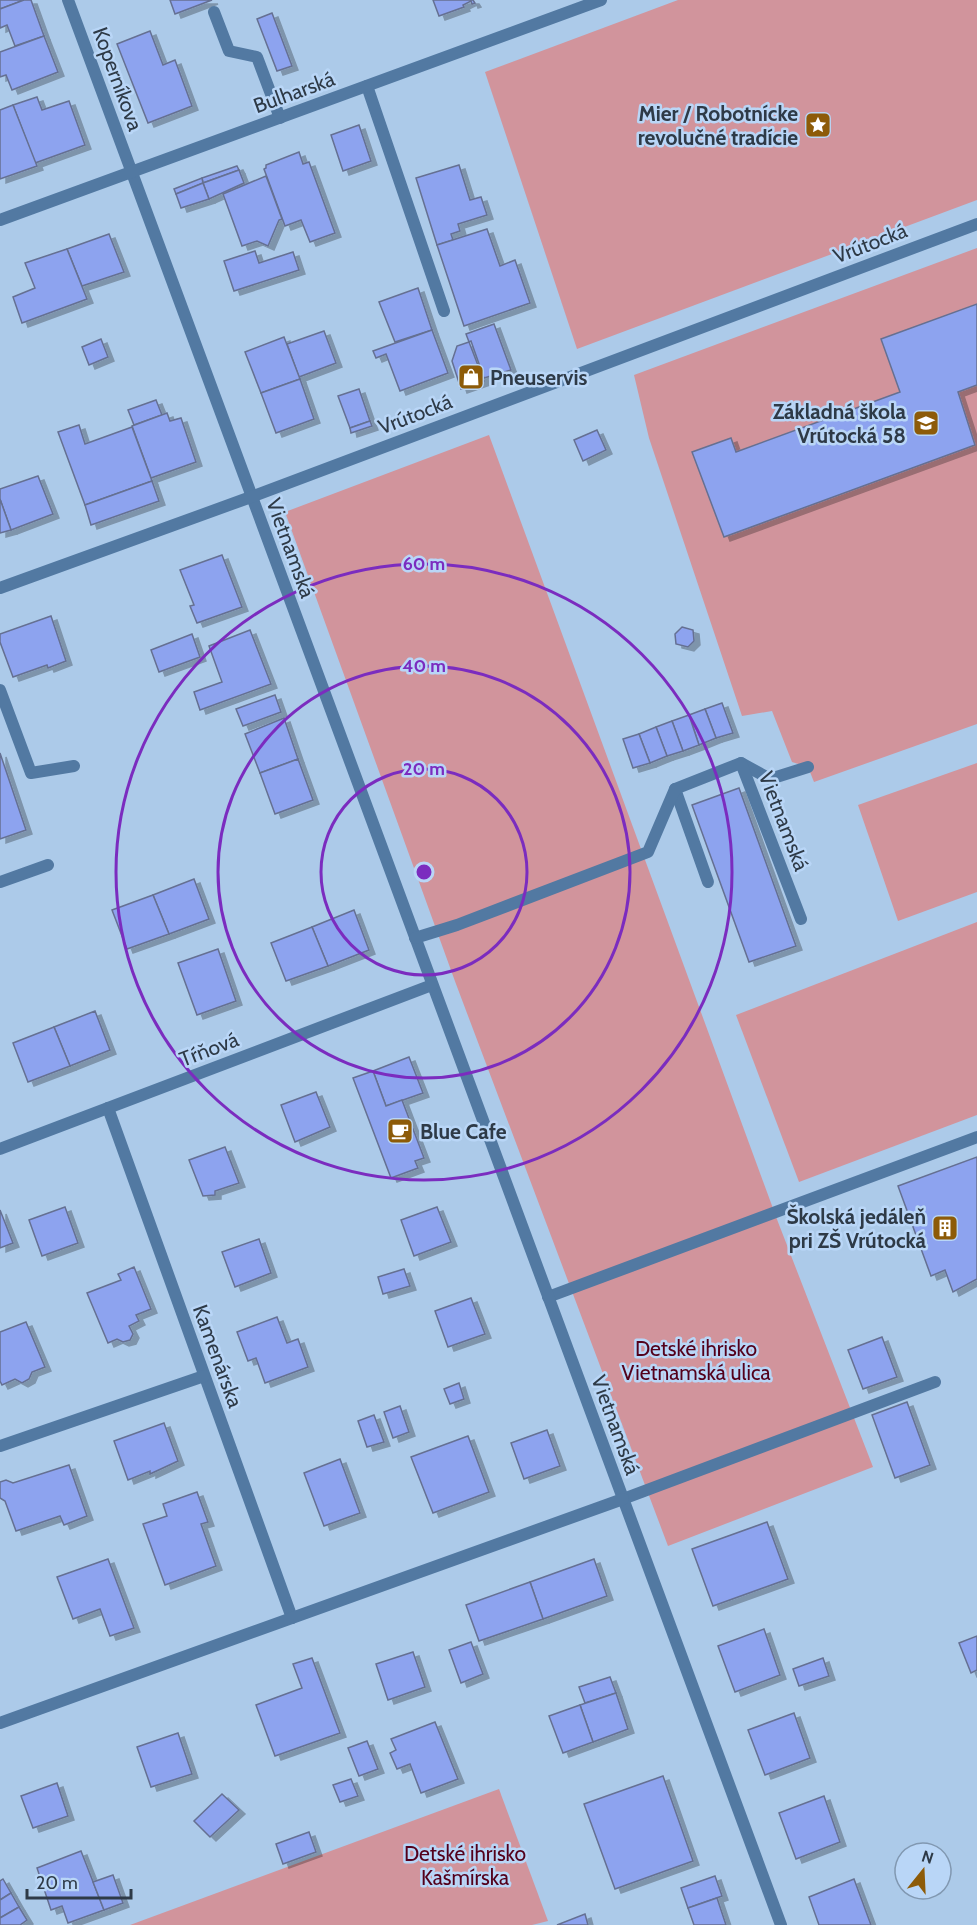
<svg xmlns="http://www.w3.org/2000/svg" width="977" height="1925" font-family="Cabin,sans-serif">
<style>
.green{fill:#d1949c}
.building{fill:#8da3ef;stroke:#657092;stroke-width:1.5;filter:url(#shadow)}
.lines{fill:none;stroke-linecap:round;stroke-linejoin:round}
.service{stroke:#5279a2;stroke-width:12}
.minor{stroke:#5279a2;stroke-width:12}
.tertiary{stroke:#5279a2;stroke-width:12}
.ring{fill:none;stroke:#7b2cbf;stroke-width:3}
.labels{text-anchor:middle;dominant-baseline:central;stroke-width:5;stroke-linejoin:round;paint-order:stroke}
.street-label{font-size:21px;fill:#2e3a47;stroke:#b9d6f7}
.poi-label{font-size:21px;font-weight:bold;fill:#2e3a47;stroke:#b9d6f7;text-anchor:end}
.park-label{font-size:21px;fill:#53001b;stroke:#b9d6f7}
.centre{fill:#7b2cbf;stroke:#b9d6f7;stroke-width:3}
.ring-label{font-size:18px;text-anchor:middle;font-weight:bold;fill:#7b2cbf;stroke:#b9d6f7;stroke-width:5;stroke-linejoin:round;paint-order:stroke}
</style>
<defs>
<filter id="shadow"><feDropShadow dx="6" dy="4" stdDeviation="0" flood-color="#0004"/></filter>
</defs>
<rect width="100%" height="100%" fill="#accae9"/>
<!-- green -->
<g class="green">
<polygon points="678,0 977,0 977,200 577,349 485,72"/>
<polygon points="977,248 977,724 814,782 808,767 792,762 772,711 742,716 649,438 634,375"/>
<polygon points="489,435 778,1222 873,1467 668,1546 456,984 285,512"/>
<polygon points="977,763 977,892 898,921 858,805"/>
<polygon points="977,922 977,1115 799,1182 736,1015"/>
<polygon points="499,1789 548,1921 532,1925 130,1925"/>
</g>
<!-- building -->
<g class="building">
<polygon points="0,0 24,0 0,9"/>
<polygon points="24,0 31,0 44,36 15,46 7,25 0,28 0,9"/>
<polygon points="170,0 212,0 175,14"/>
<polygon points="433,0 473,0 475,3 472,4 471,1 463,5 464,7 439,16"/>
<polygon points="272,13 292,66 277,71 257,19"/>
<polygon points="150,31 163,65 175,60 192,106 148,123 117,44"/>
<polygon points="44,36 58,72 12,90 6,75 0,77 0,52"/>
<polygon points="37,97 42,110 69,101 85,145 35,163 13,105"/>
<polygon points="13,105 37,166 0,179 0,110"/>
<polygon points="359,125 371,161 343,171 331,135"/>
<polygon points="299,152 303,164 309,162 335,233 310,242 301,220 285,226 264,169 266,168 266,165"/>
<polygon points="459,165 470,200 481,197 487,215 458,224 460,231 451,234 453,240 437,245 416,178"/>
<polygon points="237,166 239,170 203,183 202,178"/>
<polygon points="239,170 244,183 209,199 203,183"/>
<polygon points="266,176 282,219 279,220 268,246 257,241 242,246 223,194"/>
<polygon points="202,178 203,183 176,194 174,189"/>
<polygon points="203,183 209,199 181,208 176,194"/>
<polygon points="487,229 500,266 515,260 530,303 464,326 437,245"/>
<polygon points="109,234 124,272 82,286 67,249"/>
<polygon points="67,249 87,299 22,323 13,297 35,288 25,263"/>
<polygon points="255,251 259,263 293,252 299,270 234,291 224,261"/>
<polygon points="418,288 432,330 395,342 379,302"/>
<polygon points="977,304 977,385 958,392 975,445 724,537 692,452 731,438 736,452 900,392 881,339"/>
<polygon points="494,324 511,370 484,378 471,341 469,342 466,334"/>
<polygon points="432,330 448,373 400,391 386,354 376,358 373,351"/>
<polygon points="324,331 336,363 299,377 287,344"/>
<polygon points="284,337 300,379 261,393 245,352"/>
<polygon points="101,339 108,357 89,365 82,347"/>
<polygon points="469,342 484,381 461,389 452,361 457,346"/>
<polygon points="300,379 314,419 276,433 261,393"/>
<polygon points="359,389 370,421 350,428 338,396"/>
<polygon points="156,400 162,415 134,425 128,410"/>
<polygon points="167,413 170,421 181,418 196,462 151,478 132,426"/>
<polygon points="370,421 372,426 351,433 350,428"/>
<polygon points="79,425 85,444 132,427 152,481 85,505 58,432"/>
<polygon points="597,430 606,450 583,461 574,440"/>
<polygon points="38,476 53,514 11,530 0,499 0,489"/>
<polygon points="152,481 159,501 91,525 85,505"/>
<polygon points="0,499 11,530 0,533"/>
<polygon points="222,555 242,607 197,623 190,606 194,605 180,570"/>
<polygon points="51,616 66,661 48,668 47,665 13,677 0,642 0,634"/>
<polygon points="682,627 693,630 694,641 688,647 676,644 675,634"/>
<polygon points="250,630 271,684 200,710 194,692 222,682 209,646"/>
<polygon points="192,634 200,657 159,672 151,650"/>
<polygon points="275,695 281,712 243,726 236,709"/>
<polygon points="722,703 733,733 716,738 705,709"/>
<polygon points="705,709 716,738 699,745 689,715"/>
<polygon points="689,715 699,745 683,751 672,721"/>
<polygon points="284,718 298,759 260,773 245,734"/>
<polygon points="672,721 683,751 667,756 656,727"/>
<polygon points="656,727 667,756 650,763 639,734"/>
<polygon points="639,734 650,763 633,768 623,739"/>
<polygon points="0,753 26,830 0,839"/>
<polygon points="298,759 313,800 275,814 260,773"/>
<polygon points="739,788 796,946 749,962 692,805"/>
<polygon points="194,879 209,919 169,934 153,895"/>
<polygon points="153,895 169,934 127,949 112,910"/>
<polygon points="354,910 369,950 328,966 312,927"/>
<polygon points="312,927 328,966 286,981 271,943"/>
<polygon points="218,949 236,1001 197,1015 178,963"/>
<polygon points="95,1011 110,1050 70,1066 54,1027"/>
<polygon points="54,1027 70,1066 28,1082 13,1043"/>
<polygon points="409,1057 423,1093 386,1106 373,1071"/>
<polygon points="373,1071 386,1106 402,1100 424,1158 415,1161 418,1168 391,1178 353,1078"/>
<polygon points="316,1092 330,1127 295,1142 281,1105"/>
<polygon points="225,1147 239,1183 215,1191 215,1195 203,1196 189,1160"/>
<polygon points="977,1157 977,1279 953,1292 945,1270 931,1276 898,1186"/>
<polygon points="65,1207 78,1243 42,1256 29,1220"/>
<polygon points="437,1207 451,1242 414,1256 401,1220"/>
<polygon points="0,1210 13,1243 0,1248"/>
<polygon points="259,1239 271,1273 235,1287 222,1252"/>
<polygon points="134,1267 151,1309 136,1315 139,1321 129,1326 133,1334 130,1340 123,1342 117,1339 108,1343 87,1293 121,1280 118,1274"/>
<polygon points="404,1269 410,1286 383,1294 378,1277"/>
<polygon points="471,1298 485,1334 448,1347 435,1311"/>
<polygon points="277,1317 287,1343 298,1339 308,1367 265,1383 256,1358 248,1361 237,1332"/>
<polygon points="26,1322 45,1367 32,1372 29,1379 22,1383 15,1379 2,1385 0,1381 0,1332"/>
<polygon points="882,1337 897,1377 863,1389 848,1350"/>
<polygon points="459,1383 464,1399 450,1404 444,1389"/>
<polygon points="907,1402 930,1465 895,1478 872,1415"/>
<polygon points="400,1406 409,1432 393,1438 384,1412"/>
<polygon points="374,1415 384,1442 367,1447 358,1421"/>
<polygon points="164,1423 178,1461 150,1474 150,1471 128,1480 114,1441"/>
<polygon points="547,1430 560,1466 524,1479 511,1443"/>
<polygon points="468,1436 489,1492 433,1513 411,1457"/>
<polygon points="340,1459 360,1513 324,1526 304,1473"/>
<polygon points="69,1465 87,1516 64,1525 60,1516 16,1531 5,1501 0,1498 0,1482 6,1480 13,1483"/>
<polygon points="197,1492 208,1522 201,1524 216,1566 165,1585 143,1524 167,1516 163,1504"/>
<polygon points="767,1522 788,1579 713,1606 692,1549"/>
<polygon points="108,1559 134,1628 110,1636 100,1609 73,1619 57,1577"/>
<polygon points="594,1559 607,1596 543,1619 530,1582"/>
<polygon points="530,1582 543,1619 479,1641 466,1605"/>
<polygon points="764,1629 780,1675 735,1692 718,1646"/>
<polygon points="977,1636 977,1670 971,1673 959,1643"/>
<polygon points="471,1642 483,1674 461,1683 449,1650"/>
<polygon points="413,1652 425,1687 388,1700 376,1664"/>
<polygon points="312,1658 340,1733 275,1756 256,1705 302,1688 293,1664"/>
<polygon points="823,1658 829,1676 799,1686 793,1669"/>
<polygon points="610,1677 616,1693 585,1703 579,1687"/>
<polygon points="616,1693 628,1729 593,1742 580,1705"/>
<polygon points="580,1705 593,1742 563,1753 549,1716"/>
<polygon points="794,1713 810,1758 765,1775 748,1730"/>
<polygon points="435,1722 458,1779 421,1793 410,1764 397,1769 390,1753 396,1750 391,1739"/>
<polygon points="178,1733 192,1774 151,1787 137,1747"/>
<polygon points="367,1741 378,1769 359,1776 348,1748"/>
<polygon points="663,1776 693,1861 615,1889 584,1804"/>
<polygon points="351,1779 358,1796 340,1802 333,1785"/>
<polygon points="57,1783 68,1816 33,1828 21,1796"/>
<polygon points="222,1794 239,1810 210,1837 194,1821"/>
<polygon points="824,1796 840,1842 796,1859 779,1813"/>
<polygon points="309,1832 316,1852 283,1864 276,1844"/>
<polygon points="81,1851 104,1910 68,1923 62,1906 51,1910 37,1868"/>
<polygon points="113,1875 123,1903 104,1910 93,1882"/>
<polygon points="715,1876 722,1896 688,1908 681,1888"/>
<polygon points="3,1879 11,1893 0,1900 0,1881"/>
<polygon points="854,1879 871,1925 819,1925 809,1897"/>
<polygon points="11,1893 19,1907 0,1918 0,1900"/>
<polygon points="717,1898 726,1925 694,1925 688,1908"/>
<polygon points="19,1907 27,1920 20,1925 0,1925 0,1918"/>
<polygon points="585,1914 588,1925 557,1925"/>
</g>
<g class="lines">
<!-- service -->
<g class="service">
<polyline points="214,12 229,51 257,57 280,118"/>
<polyline points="367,86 444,311"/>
<polyline points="0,690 31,773 74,766"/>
<polyline points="741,763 770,779 808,767"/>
<polyline points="675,789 708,882"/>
<polyline points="0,882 48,865"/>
<polyline points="548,1297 977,1137"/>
<polyline points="623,1499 935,1382"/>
</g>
<!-- minor -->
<g class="minor">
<polyline points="68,0 781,1925"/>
<polyline points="0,588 251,497 977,224"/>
<polyline points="415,938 457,925 648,852 675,789 741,763 801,919"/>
<polyline points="108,1108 292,1618"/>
<polyline points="0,1149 432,985"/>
<polyline points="0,1446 204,1376"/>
<polyline points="0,1723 623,1499"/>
</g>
<!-- tertiary -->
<polyline class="tertiary" points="0,220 601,0"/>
</g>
<!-- distance rings -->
<g class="ring">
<circle cx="424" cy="872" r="103"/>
<circle cx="424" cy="872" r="206"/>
<circle cx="424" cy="872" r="308"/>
</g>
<!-- icons -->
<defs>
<symbol id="sight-square" viewBox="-11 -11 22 22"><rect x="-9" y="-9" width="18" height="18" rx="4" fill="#8d5b08" stroke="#b9d6f7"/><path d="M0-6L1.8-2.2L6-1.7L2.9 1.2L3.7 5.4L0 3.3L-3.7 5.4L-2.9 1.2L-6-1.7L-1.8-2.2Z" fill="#fff"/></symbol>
<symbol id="shop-square" viewBox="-11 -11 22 22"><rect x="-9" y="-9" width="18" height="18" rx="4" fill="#8d5b08" stroke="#b9d6f7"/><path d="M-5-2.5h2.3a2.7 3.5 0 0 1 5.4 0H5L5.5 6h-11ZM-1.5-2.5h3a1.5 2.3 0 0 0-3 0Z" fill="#fff"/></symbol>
<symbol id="school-square" viewBox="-11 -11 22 22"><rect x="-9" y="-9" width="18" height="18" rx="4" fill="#8d5b08" stroke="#b9d6f7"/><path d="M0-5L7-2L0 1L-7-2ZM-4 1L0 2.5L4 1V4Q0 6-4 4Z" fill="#fff"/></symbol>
<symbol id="cafe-square" viewBox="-11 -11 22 22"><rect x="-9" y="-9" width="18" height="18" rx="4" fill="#8d5b08" stroke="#b9d6f7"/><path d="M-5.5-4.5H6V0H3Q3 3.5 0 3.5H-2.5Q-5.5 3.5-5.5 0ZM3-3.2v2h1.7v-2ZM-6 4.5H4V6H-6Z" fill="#fff"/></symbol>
<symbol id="building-square" viewBox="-11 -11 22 22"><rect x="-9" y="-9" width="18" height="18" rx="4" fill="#8d5b08" stroke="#b9d6f7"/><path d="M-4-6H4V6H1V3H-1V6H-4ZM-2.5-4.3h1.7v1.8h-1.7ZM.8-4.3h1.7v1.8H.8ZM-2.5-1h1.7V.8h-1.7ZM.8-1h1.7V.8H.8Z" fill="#fff"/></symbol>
</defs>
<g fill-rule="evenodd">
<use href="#sight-square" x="803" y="110" width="30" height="30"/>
<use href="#shop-square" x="456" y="362" width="30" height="30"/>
<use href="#school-square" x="911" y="408" width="30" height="30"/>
<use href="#cafe-square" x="385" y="1116" width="30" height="30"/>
<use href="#building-square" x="930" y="1213" width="30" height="30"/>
</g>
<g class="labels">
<!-- street labels -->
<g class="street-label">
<text transform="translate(118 79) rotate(70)">Koperníkova</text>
<text transform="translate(294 92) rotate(-20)">Bulharská</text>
<text transform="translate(870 243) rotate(-21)">Vrútocká</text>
<text transform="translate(415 414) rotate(-21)">Vrútocká</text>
<text transform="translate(291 548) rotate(70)">Vietnamská</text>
<text transform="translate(784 821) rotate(69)">Vietnamská</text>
<text transform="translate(209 1049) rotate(-21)">Tŕňová</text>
<text transform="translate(218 1356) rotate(70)">Kamenárska</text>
<text transform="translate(616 1425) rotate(70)">Vietnamská</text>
</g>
<!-- poi labels -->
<g class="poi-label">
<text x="798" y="113">Mier / Robotnícke<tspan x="798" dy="24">revolučné tradície</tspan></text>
<text x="490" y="377" text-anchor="start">Pneuservis</text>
<text x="906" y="411">Základná škola<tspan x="906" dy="24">Vrútocká 58</tspan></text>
<text x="420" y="1131" text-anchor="start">Blue Cafe</text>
<text x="926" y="1216">Školská jedáleň<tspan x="926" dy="24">pri ZŠ Vrútocká</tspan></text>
</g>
<!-- park labels -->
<g class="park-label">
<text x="696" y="1348">Detské ihrisko<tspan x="696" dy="24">Vietnamská ulica</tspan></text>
<text x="465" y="1853">Detské ihrisko<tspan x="465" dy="24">Kašmírska</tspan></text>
</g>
</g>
<circle cx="424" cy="872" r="9" class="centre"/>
<g class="ring-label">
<text x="424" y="570">60 m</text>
<text x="424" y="672">40 m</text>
<text x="424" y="775">20 m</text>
</g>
<!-- north arrow -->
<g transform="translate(923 1871) rotate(18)"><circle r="28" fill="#b9d6f7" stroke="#8198b1" stroke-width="1.5"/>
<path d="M0-4.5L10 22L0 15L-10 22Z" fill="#8d5b08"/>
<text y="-9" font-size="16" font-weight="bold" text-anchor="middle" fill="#2e3a47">N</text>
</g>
<!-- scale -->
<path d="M27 1889v9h104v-9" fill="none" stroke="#2e3a47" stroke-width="3"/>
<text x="36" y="1889" font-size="18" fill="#2e3a47" stroke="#b9d6f7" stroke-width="4.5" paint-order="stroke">20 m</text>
</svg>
